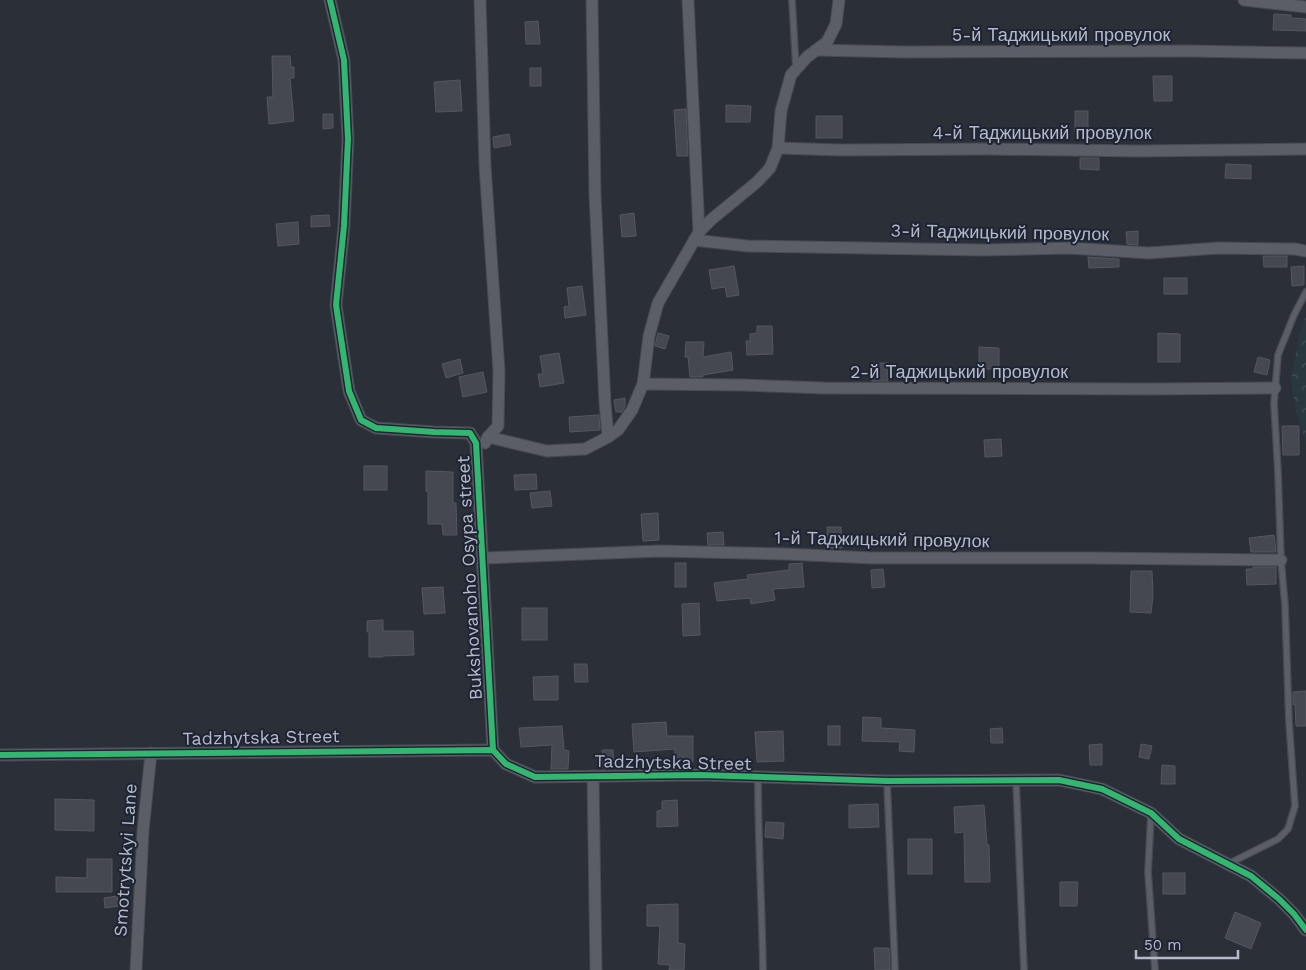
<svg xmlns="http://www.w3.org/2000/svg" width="1306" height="970" font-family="'Work Sans',sans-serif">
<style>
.forest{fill:url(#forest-crowns)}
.building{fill:#454850;stroke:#53575f}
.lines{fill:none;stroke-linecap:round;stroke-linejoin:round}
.lane-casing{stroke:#474a51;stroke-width:8}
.street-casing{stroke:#474a51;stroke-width:13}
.lane{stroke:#5b5e66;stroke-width:5.5}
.street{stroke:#5b5e66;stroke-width:11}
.cycleway-casing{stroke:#1e2433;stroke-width:9}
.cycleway{stroke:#33b770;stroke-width:6}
.labels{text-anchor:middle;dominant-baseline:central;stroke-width:4;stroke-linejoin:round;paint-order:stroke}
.street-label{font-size:18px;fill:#b5bac9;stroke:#1e2433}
</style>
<defs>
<pattern id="forest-crowns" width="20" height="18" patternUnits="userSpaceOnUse" patternTransform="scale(1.25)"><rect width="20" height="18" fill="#28383e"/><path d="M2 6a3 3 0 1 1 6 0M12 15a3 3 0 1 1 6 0" fill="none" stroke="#455359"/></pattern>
</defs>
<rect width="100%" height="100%" fill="#2b2f38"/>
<!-- forest -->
<polygon class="forest" points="1306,315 1306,443 1296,411 1291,380 1299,337"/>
<!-- building -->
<g class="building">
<polygon points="1274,14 1291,15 1291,18 1306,19 1306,31 1273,30"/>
<polygon points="538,21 540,44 526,44 525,22"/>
<polygon points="272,56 290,56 291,67 294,67 294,78 290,78 294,121 269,124 267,97 273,97"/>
<rect x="530" y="68" width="11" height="18"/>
<polygon points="1153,76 1172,76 1172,101 1154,101"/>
<polygon points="460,80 462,111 436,112 434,82"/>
<polygon points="726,105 751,106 750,122 726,122"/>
<polygon points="686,109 688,156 677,156 674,110"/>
<rect x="1075" y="111" width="13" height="21"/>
<polygon points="323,114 333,114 333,128 323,129"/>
<rect x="816" y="116" width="26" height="22"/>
<polygon points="509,134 511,145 494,148 493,137"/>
<polygon points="1080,158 1099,158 1099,170 1080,169"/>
<polygon points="1226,164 1251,165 1251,179 1225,178"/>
<polygon points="634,213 636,236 622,237 620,215"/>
<polygon points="329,215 330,226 311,227 311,216"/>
<polygon points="298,222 299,244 278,246 276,224"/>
<polygon points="1138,231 1138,245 1127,244 1126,232"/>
<polygon points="1263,256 1287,256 1287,267 1264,267"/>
<polygon points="1088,257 1119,259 1119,267 1089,268"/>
<polygon points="734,266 739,295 727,297 725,287 712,289 709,270"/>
<polygon points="1304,266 1304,285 1292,286 1291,267"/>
<rect x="1164" y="278" width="23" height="16"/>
<polygon points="582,286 586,315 565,318 564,307 569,306 567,288"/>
<polygon points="757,326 772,326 773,354 747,355 746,341 750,341 750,334 757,333"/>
<polygon points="658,333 669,336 665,349 655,346"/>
<polygon points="1158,333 1180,334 1180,362 1158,362"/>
<polygon points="686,342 704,342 703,357 731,352 733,370 703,375 703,377 690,377 688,357 685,357"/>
<polygon points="979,347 999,348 999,369 979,369"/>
<polygon points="559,353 564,383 540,387 538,374 543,374 540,356"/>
<polygon points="1258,357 1270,360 1267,375 1254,372"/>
<polygon points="460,359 463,373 446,378 442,364"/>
<rect x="872" y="363" width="16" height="18"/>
<polygon points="483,372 487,392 463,397 459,377"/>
<polygon points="625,398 625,406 622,412 616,412 614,400"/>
<polygon points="599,415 600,430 570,432 569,417"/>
<polygon points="1282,426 1299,426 1299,455 1283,455"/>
<polygon points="1001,439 1002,456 985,457 984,440"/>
<rect x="364" y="466" width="23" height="24"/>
<polygon points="426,471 453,472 453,503 456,503 457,535 443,535 442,524 428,524 428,491 426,491"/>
<polygon points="536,474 537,489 515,490 514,475"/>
<polygon points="550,491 552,506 532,508 530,493"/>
<polygon points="658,513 659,540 643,541 641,514"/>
<polygon points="827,527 841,527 842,548 828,548"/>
<polygon points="723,532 724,545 708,545 707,533"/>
<polygon points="1274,535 1276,552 1251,552 1249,538"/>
<rect x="675" y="563" width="11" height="24"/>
<polygon points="802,563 804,587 773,589 775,600 751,604 750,598 717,601 714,583 748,579 747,575 789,570 789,564"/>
<polygon points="1253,567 1276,567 1276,584 1247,585 1246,569 1253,569"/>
<polygon points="883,569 885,587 872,588 871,570"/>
<polygon points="1131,571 1152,571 1153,596 1151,613 1130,612"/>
<polygon points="443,587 445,613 424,614 422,588"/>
<polygon points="699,603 700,635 683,636 682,604"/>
<rect x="522" y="608" width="25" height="32"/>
<polygon points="383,620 383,631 413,631 414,655 383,656 383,657 369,657 369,632 367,632 367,621"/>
<polygon points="574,664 587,664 588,682 575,682"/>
<polygon points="558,676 558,700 534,700 533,677"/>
<polygon points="1306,691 1306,726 1296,726 1295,704 1293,705 1293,692"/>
<polygon points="863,717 881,718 881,728 915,730 914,752 899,751 900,742 862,741"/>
<polygon points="666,722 667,736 693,736 693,762 675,762 675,749 634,752 632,724"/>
<polygon points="562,726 564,750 569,751 568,769 551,769 552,745 521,747 519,728"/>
<rect x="828" y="726" width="12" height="19"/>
<polygon points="1002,728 1003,743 991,743 990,729"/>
<polygon points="783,731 784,761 757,762 755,732"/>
<polygon points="1102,744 1102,765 1090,765 1089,745"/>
<polygon points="1141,744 1152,746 1149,759 1139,757"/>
<polygon points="602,750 613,750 614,768 603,768"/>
<polygon points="1162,765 1175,766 1175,784 1161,784"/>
<polygon points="55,799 94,800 94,831 55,830"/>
<polygon points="677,800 678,826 657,827 657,811 662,810 662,801"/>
<polygon points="878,804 879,827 849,828 849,805"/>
<polygon points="984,805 987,845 989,845 990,882 965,882 964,832 955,833 954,807"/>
<polygon points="766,822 784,823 783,839 765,837"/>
<rect x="908" y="839" width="24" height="35"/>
<polygon points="87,859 112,859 112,892 56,892 56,877 87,878"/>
<rect x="1163" y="873" width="22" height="21"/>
<polygon points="1060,882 1078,882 1077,906 1060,906"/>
<polygon points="117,896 119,906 105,908 104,898"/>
<polygon points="678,904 678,943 685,944 684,970 669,970 670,965 658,964 660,926 647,926 647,905"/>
<polygon points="1235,912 1261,923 1251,949 1225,938"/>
<polygon points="874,948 889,948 890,970 875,970"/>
</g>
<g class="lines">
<defs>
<g id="lane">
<polyline points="792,0 796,68"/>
<path d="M 758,778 C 758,842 762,906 763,970"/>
<polyline points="1016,780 1024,970"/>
<polyline points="887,781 895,970"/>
<polyline points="1151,815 1148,872 1155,970"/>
<polyline points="1228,864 1278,839 1288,829 1295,806 1289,722 1285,605 1281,560 1278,472 1274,403 1278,355 1294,315 1306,292"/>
</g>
<g id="street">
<polyline points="330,0 344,60 348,139 344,226 336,305 349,391 361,420 376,428 434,432 470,433 476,443 493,750"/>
<polyline points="480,0 485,166 499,371 498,426 488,437 485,443"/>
<polyline points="592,0 595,195 605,403 608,437"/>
<polyline points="688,0 699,232"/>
<polyline points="1244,0 1306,7"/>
<polyline points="816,50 904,52 1190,51 1306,53"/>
<polyline points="778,148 840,150 988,149 1138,151 1306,149"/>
<polyline points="694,240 747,246 982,250 1069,248 1149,253 1218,248 1295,249 1306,251"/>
<polyline points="643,384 743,385 824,388 1150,389 1275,388"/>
<polyline points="488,437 547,451 585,449 608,437 618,430 632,410 643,384 649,336 658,303 699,232 712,219 757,182 770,168 778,148 781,111 791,75 807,57 827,42 836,24 839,0"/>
<polyline points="483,558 660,551 786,554 873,558 1093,558 1281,560"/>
<polyline points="0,755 493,750 506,764 535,777 700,775 887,781 1059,780 1102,789 1151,813 1179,839 1251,876 1279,899 1294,914 1306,930"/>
<polyline points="593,776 596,970"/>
<polyline points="136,970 143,831 151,753"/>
</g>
</defs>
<!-- lane casing -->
<use href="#lane" class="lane-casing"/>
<!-- street casing -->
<use href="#street" class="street-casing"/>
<!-- lane -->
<use href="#lane" class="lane"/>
<!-- street -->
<use href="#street" class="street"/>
<defs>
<g id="cycleway">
<polyline points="330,0 344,60 348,139 344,226 336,305 349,391 361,420 376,428 434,432 470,433 476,443 493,750"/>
<polyline points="0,755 493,750 506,764 535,777 700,775 887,781 1059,780 1102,789 1151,813 1179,839 1251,876 1279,899 1294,914 1306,930"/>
</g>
</defs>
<!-- cycleway casing -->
<use href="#cycleway" class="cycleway-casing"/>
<!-- cycleway -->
<use href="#cycleway" class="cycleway"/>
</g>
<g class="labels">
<!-- street labels -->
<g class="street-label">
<text x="1061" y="34">5-й Таджицький провулок</text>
<text x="1042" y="132">4-й Таджицький провулок</text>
<text transform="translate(1000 232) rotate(1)">3-й Таджицький провулок</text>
<text x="959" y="371">2-й Таджицький провулок</text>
<text transform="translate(882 539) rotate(1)">1-й Таджицький провулок</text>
<text transform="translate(469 578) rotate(-93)">Bukshovanoho Osypa street</text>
<text transform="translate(261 737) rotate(-1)">Tadzhytska Street</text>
<text transform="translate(673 762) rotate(1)">Tadzhytska Street</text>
<text transform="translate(125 860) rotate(-86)">Smotrytskyi Lane</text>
</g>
</g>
<!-- scale -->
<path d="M1136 950v8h102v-8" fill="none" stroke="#b5bac9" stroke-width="2.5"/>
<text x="1144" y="950" font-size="15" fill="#b5bac9" stroke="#1e2433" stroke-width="4" paint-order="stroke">50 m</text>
</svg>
